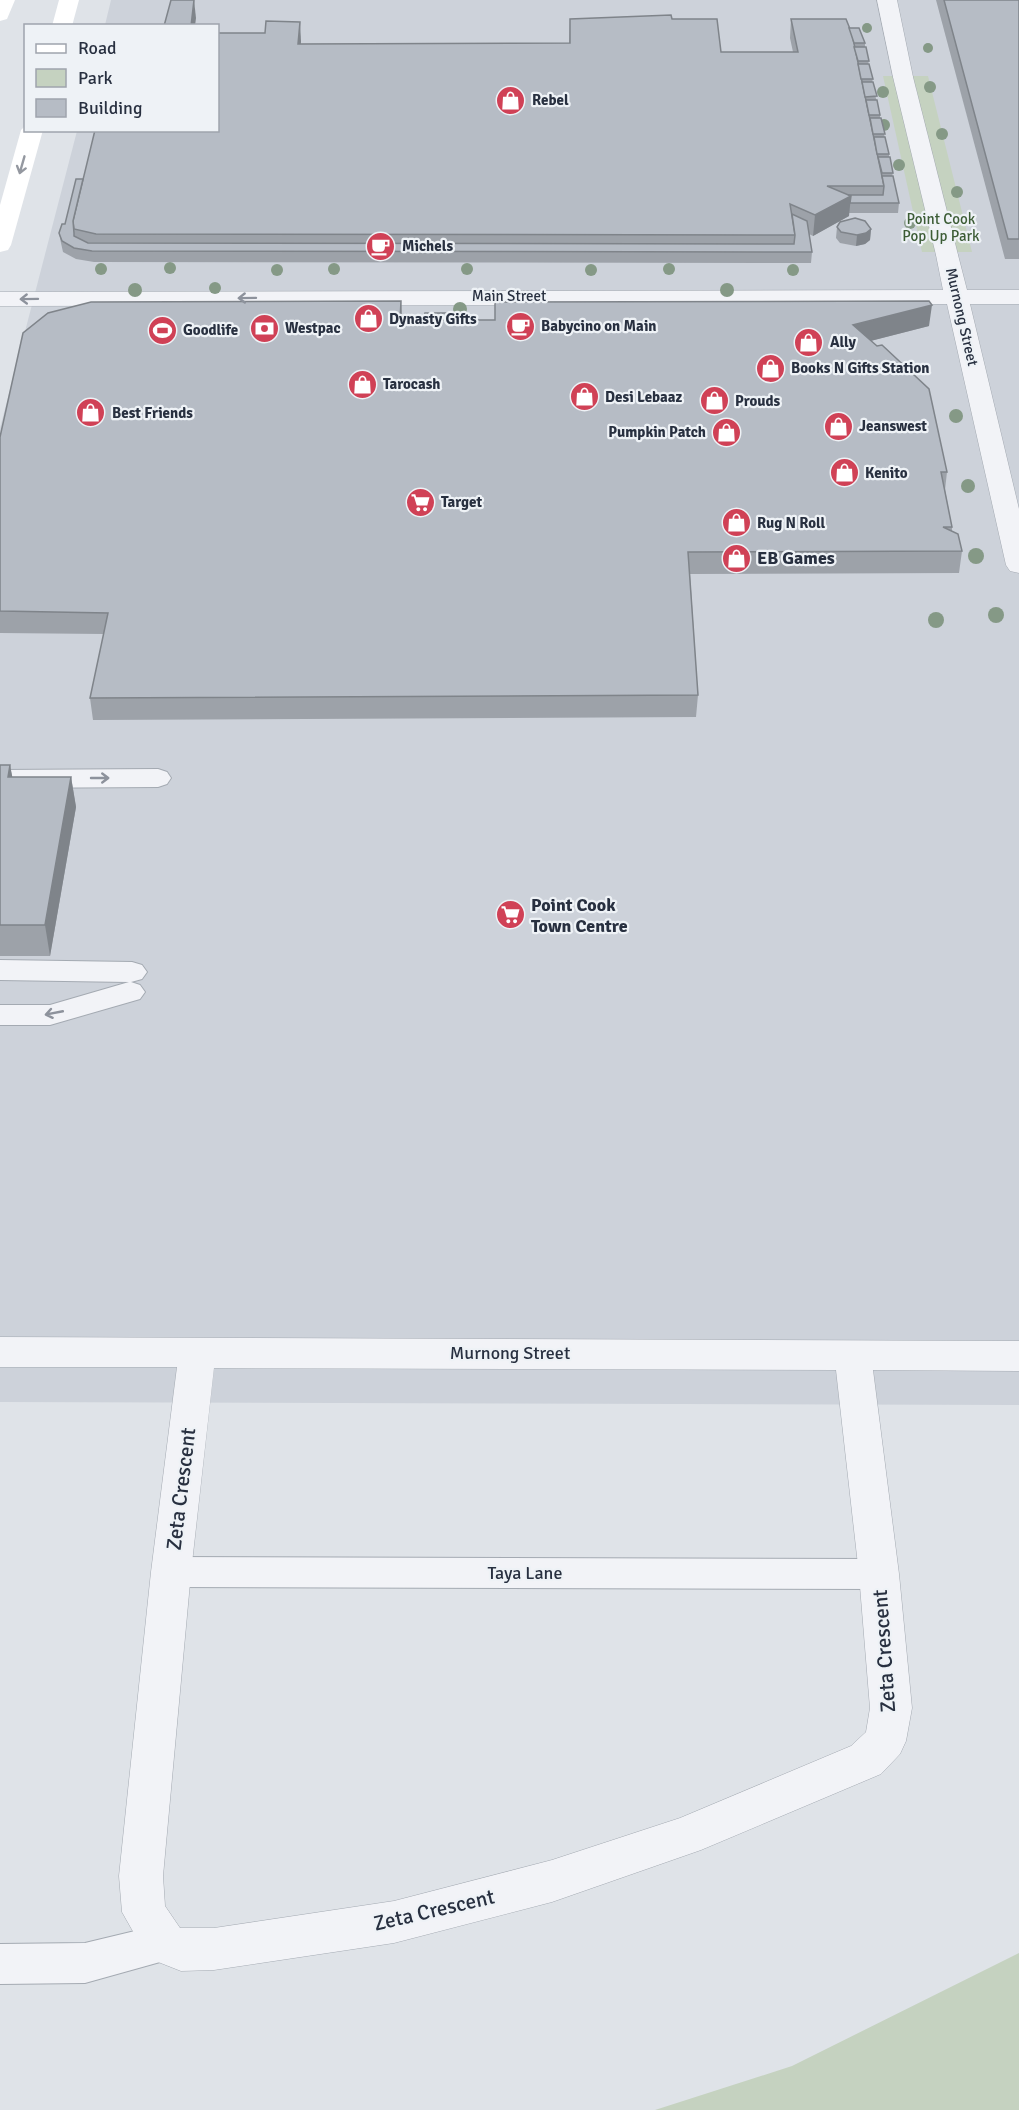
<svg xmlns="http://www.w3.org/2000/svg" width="1019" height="2110" font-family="Signika,sans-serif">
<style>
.built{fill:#cdd2da}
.green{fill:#c5d2c0}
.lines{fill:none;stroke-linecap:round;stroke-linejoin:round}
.service-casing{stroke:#a4aab2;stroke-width:2}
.pedestrian-casing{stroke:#a4aab2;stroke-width:1}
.minor-casing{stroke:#a4aab2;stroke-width:1}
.service{fill:#f2f3f7;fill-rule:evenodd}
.pedestrian{fill:#f2f3f7;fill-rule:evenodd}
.minor{fill:#f2f3f7;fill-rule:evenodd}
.secondary{fill:#fff;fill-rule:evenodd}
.tree{fill:#859986}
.wall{fill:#9da2a9}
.shaded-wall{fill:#7f848a}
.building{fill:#b6bcc5;stroke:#7f848a;stroke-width:1.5}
.oneway{stroke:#9498a0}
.oneway2{stroke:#8d929c}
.labels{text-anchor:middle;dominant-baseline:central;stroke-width:4.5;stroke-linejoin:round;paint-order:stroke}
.far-poi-label{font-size:15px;font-weight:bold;fill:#283040;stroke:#eef2f6;text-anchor:start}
.far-park-label{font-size:15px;fill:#3c5c35;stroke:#eef2f6}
.far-street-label{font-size:15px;fill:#283040;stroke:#eef2f6}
.poi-label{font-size:18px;font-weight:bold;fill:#283040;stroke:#eef2f6;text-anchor:start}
.street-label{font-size:18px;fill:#283040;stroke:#eef2f6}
.near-street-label{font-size:21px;fill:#283040;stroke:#eef2f6}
</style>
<rect width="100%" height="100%" fill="#dfe3e8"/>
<!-- built -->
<polygon class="built" points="111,0 1019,0 1019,1405 0,1402 0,428 77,131 218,130 218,26 105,25"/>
<!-- green -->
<g class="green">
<polygon points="883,76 928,76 972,252 922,252"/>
<polygon points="1019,1953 1019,2110 655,2110 792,2066"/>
</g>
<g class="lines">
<defs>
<g id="service">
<polygon points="158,769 167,772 171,778 167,784 158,787 0,788 0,770"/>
<polygon points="0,960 132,962 142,965 147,972 142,979 131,982 140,985 145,992 140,999 50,1025 0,1025 0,1005 50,1005 129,982 0,980"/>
<polygon points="171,1557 879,1559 892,1563 897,1574 892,1585 879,1589 171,1587 158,1583 153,1572 158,1561"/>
<polygon points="164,1924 178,1929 184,1943 178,1957 85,1983 0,1984 0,1944 85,1943"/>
</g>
<polygon id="pedestrian" points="903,71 910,73 913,77 958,255 955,260 939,260 936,255 893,77 896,73"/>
<g id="minor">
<polygon points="877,0 897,0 913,77 910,81 896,81 893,77"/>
<polygon points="947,248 955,250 958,255 967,290 1019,290 1019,304 970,304 1019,509 1019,573 1010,571 1006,565 947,304 0,306 0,292 943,290 936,255 939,250"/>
<path d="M 0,1337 L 1019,1341 L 1019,1371 L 873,1370 L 899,1574 L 912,1708 L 906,1741 L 900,1754 L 881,1774 L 701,1850 L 552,1902 L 394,1943 L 214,1970 L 181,1971 L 148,1958 L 122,1912 L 119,1876 L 151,1572 L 177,1367 L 0,1367 ZM 214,1368 L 836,1370 L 859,1574 L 870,1708 L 866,1732 L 851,1746 L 680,1818 L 552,1860 L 394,1901 L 214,1928 L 180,1928 L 165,1906 L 163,1876 L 191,1572 Z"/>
</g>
</defs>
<!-- service casing -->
<use href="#service" class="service-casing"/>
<!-- pedestrian casing -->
<use href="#pedestrian" class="pedestrian-casing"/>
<!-- minor casing -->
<use href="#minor" class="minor-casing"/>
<!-- service -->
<use href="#service" class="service"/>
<!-- pedestrian -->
<use href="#pedestrian" class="pedestrian"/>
<!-- minor -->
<use href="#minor" class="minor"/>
<!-- secondary -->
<g class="secondary">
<polygon points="0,0 15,0 7,19 0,21"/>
<polygon points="59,0 79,0 72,26 52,26"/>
<polygon points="26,125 26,130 43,130 11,245 8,250 0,252 0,205 21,130"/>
</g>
</g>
<!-- trees -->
<g class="tree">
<circle cx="867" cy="28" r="5"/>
<circle cx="928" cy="48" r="5"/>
<circle cx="930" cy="87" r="6"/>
<circle cx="883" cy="92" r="6"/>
<circle cx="884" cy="125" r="6"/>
<circle cx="942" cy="134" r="6"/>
<circle cx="899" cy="165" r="6"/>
<circle cx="957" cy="192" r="6"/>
<circle cx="910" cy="223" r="6"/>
<circle cx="170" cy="268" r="6"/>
<circle cx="101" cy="269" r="6"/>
<circle cx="334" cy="269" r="6"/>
<circle cx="467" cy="269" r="6"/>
<circle cx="669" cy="269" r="6"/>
<circle cx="277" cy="270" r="6"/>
<circle cx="591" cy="270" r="6"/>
<circle cx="793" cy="270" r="6"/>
<circle cx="215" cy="288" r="6"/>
<circle cx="135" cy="290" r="7"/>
<circle cx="727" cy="290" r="7"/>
<circle cx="460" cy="309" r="7"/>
<circle cx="956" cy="416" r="7"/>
<circle cx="968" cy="486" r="7"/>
<circle cx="976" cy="556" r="8"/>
<circle cx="996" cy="615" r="8"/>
<circle cx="936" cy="620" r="8"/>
</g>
<!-- wall -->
<g class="wall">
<polygon points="936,0 1019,0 1019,259 1005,259"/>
<polygon points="570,19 672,19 721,52 793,52 790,38 791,19 849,28 865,43 865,47 869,61 868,64 873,79 872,82 880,115 880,118 889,154 889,157 893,173 892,176 899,203 898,213 849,213 849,216 813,236 809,234 812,252 811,263 94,262 76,259 63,252 61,243 59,233 65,224 83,179 301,41 301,44 569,43"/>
<polygon points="837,227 871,229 870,240 865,244 856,246 840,243 836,238"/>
<polygon points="401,301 402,320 465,320 929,326 870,341 947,472 945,490 952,527 952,531 962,551 959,573 690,574 698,695 696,717 93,720 90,698 104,634 0,633 0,437"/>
<polygon points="0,765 10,765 12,777 71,777 76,807 50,956 0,956"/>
</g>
<!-- shaded-wall -->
<g class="shaded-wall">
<polygon points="194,0 196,18 195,26 191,26"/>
<polygon points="300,22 301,41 299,63 298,44"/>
<polygon points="851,196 849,216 813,236 815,215"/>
<polygon points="871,229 870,240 865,244 856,246 857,235"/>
<polygon points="401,301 402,322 400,320"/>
<polygon points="932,305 929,326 851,346 853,325"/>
<polygon points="10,765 16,796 8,777"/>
<polygon points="71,777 76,807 50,956 45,925"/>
</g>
<!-- building -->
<g class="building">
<polygon points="171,0 194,0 191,26 164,26"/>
<polygon points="944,0 1019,0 1019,239 1008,239"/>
<polygon points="671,15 672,19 717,19 721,52 798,52 791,19 846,19 852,34 884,186 827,186 851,196 815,215 790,204 795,235 96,234 74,229 73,221 95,130 218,130 218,33 265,33 266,21 300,22 298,44 570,43 570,19"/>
<polygon points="849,28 859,28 865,43 854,43"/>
<polygon points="854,47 866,47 869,61 858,61"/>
<polygon points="858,64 869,64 873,79 861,79"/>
<polygon points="862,82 873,82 877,96 865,97"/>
<polygon points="866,100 877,100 880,115 869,115"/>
<polygon points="870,118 881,118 885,134 873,134"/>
<polygon points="874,137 885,137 889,154 877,154"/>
<polygon points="878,157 890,157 893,173 882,173"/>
<polygon points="882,176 893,176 899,203 850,203 851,196 848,195 883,195 884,186"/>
<polygon points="76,179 83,179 73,221 74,233 74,236 88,243 794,244 795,235 792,214 807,221 812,252 92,251 74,248 62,241 59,233 62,224 65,224"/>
<polygon points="855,218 865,221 871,229 866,233 857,235 841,232 837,227 840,222"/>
<polygon points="401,301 400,320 495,320 495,302 929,301 932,305 853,325 877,346 882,345 929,389 947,472 941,472 952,527 943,527 958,534 962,551 688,552 698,695 90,698 108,613 0,611 0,437 23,333 48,313 91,302"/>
<polygon points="425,313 465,313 465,320 424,320"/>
<polygon points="0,765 10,765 8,777 71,777 45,925 0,925"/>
</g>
<!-- one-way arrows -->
<defs><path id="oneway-shaft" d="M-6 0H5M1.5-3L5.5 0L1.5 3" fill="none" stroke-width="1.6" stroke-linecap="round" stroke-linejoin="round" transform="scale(1.5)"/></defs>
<use class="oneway" href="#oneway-shaft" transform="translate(22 165) rotate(106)"/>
<g class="oneway2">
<use href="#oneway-shaft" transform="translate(247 298) rotate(179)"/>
<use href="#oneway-shaft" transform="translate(29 299) rotate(179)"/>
<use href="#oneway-shaft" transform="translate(100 778)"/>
<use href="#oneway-shaft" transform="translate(54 1013) rotate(169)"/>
</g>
<!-- icons -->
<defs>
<symbol id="shop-disc" viewBox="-11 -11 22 22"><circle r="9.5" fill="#d04156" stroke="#eef2f6"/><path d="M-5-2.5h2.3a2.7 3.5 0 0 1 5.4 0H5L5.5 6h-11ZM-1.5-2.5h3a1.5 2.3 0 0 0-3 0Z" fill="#fff"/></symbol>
<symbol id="cafe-disc" viewBox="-11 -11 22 22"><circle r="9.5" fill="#d04156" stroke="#eef2f6"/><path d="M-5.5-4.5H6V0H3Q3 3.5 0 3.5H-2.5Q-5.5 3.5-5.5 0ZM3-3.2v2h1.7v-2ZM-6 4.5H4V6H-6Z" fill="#fff"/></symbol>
<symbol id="bank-disc" viewBox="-11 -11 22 22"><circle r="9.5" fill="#d04156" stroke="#eef2f6"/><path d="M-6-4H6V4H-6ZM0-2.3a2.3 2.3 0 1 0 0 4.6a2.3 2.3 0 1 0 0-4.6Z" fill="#fff"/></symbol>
<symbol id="stadium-disc" viewBox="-11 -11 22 22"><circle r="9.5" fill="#d04156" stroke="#eef2f6"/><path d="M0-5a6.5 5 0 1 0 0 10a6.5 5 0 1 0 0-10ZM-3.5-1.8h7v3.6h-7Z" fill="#fff"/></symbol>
<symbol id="supermarket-disc" viewBox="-11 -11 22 22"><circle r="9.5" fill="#d04156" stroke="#eef2f6"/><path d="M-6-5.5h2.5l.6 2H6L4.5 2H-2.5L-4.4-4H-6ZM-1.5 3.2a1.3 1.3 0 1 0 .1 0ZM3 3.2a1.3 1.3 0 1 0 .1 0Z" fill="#fff"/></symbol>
</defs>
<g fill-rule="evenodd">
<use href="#shop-disc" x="494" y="84" width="33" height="33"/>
<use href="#cafe-disc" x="364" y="230" width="33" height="33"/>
<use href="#shop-disc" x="352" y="302" width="33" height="33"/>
<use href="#cafe-disc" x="504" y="310" width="33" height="33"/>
<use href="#bank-disc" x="248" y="312" width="33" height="33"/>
<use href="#stadium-disc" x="146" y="314" width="33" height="33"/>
<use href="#shop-disc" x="792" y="326" width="33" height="33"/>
<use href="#shop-disc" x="754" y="352" width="33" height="33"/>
<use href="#shop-disc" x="346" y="368" width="33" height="33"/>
<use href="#shop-disc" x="568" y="380" width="33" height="33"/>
<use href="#shop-disc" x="698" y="384" width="33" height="33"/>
<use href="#shop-disc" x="74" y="396" width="33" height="33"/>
<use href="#shop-disc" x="822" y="410" width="33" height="33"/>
<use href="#shop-disc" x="710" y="416" width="33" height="33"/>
<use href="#shop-disc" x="828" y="456" width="33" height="33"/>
<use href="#supermarket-disc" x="404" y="486" width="33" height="33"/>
<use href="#shop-disc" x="720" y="506" width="33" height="33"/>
<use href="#shop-disc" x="720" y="542" width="33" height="33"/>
<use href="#supermarket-disc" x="494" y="898" width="33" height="33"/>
</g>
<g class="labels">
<!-- far-poi labels -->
<g class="far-poi-label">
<text x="532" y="100">Rebel</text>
<text x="402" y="246">Michels</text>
<text x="389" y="319">Dynasty Gifts</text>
<text x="541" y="326">Babycino on Main</text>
<text x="285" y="328">Westpac</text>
<text x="183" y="330">Goodlife</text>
<text x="830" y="342">Ally</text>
<text x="791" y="368">Books N Gifts Station</text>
<text x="383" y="384">Tarocash</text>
<text x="605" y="397">Desi Lebaaz</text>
<text x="735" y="401">Prouds</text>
<text x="112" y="413">Best Friends</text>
<text x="859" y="426">Jeanswest</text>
<text x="706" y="432" text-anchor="end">Pumpkin Patch</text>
<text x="865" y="473">Kenito</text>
<text x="441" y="502">Target</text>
<text x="757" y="523">Rug N Roll</text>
</g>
<!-- far-park labels -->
<g class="far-park-label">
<text x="941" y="219">Point Cook<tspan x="941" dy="17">Pop Up Park</tspan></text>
</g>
<!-- far-street labels -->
<g class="far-street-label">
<text x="509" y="296">Main Street</text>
<text transform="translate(962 317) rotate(77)">Murnong Street</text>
</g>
<!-- poi labels -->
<g class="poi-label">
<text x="757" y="558">EB Games</text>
<text x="531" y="905">Point Cook<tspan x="531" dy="21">Town Centre</tspan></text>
</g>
<!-- street labels -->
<g class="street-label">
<text x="510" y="1353">Murnong Street</text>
<text x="525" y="1573">Taya Lane</text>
</g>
<!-- near-street labels -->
<g class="near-street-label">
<text transform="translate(181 1489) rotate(-83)">Zeta Crescent</text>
<text transform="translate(884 1651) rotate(-94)">Zeta Crescent</text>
<text transform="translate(434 1910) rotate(-13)">Zeta Crescent</text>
</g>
</g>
<!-- legend -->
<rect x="24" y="24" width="195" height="108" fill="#eef2f6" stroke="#9fa4ad" stroke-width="1.5"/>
<rect x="36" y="44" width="30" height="9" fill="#ffffff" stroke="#9fa4ad" stroke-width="1.5"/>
<text x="78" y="54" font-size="18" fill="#283040">Road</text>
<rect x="36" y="69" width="30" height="18" fill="#c5d2c0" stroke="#9fa4ad" stroke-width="1.5"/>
<text x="78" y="84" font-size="18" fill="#283040">Park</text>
<rect x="36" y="99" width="30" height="18" fill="#b6bcc5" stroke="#9fa4ad" stroke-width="1.5"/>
<text x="78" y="114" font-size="18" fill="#283040">Building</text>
</svg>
